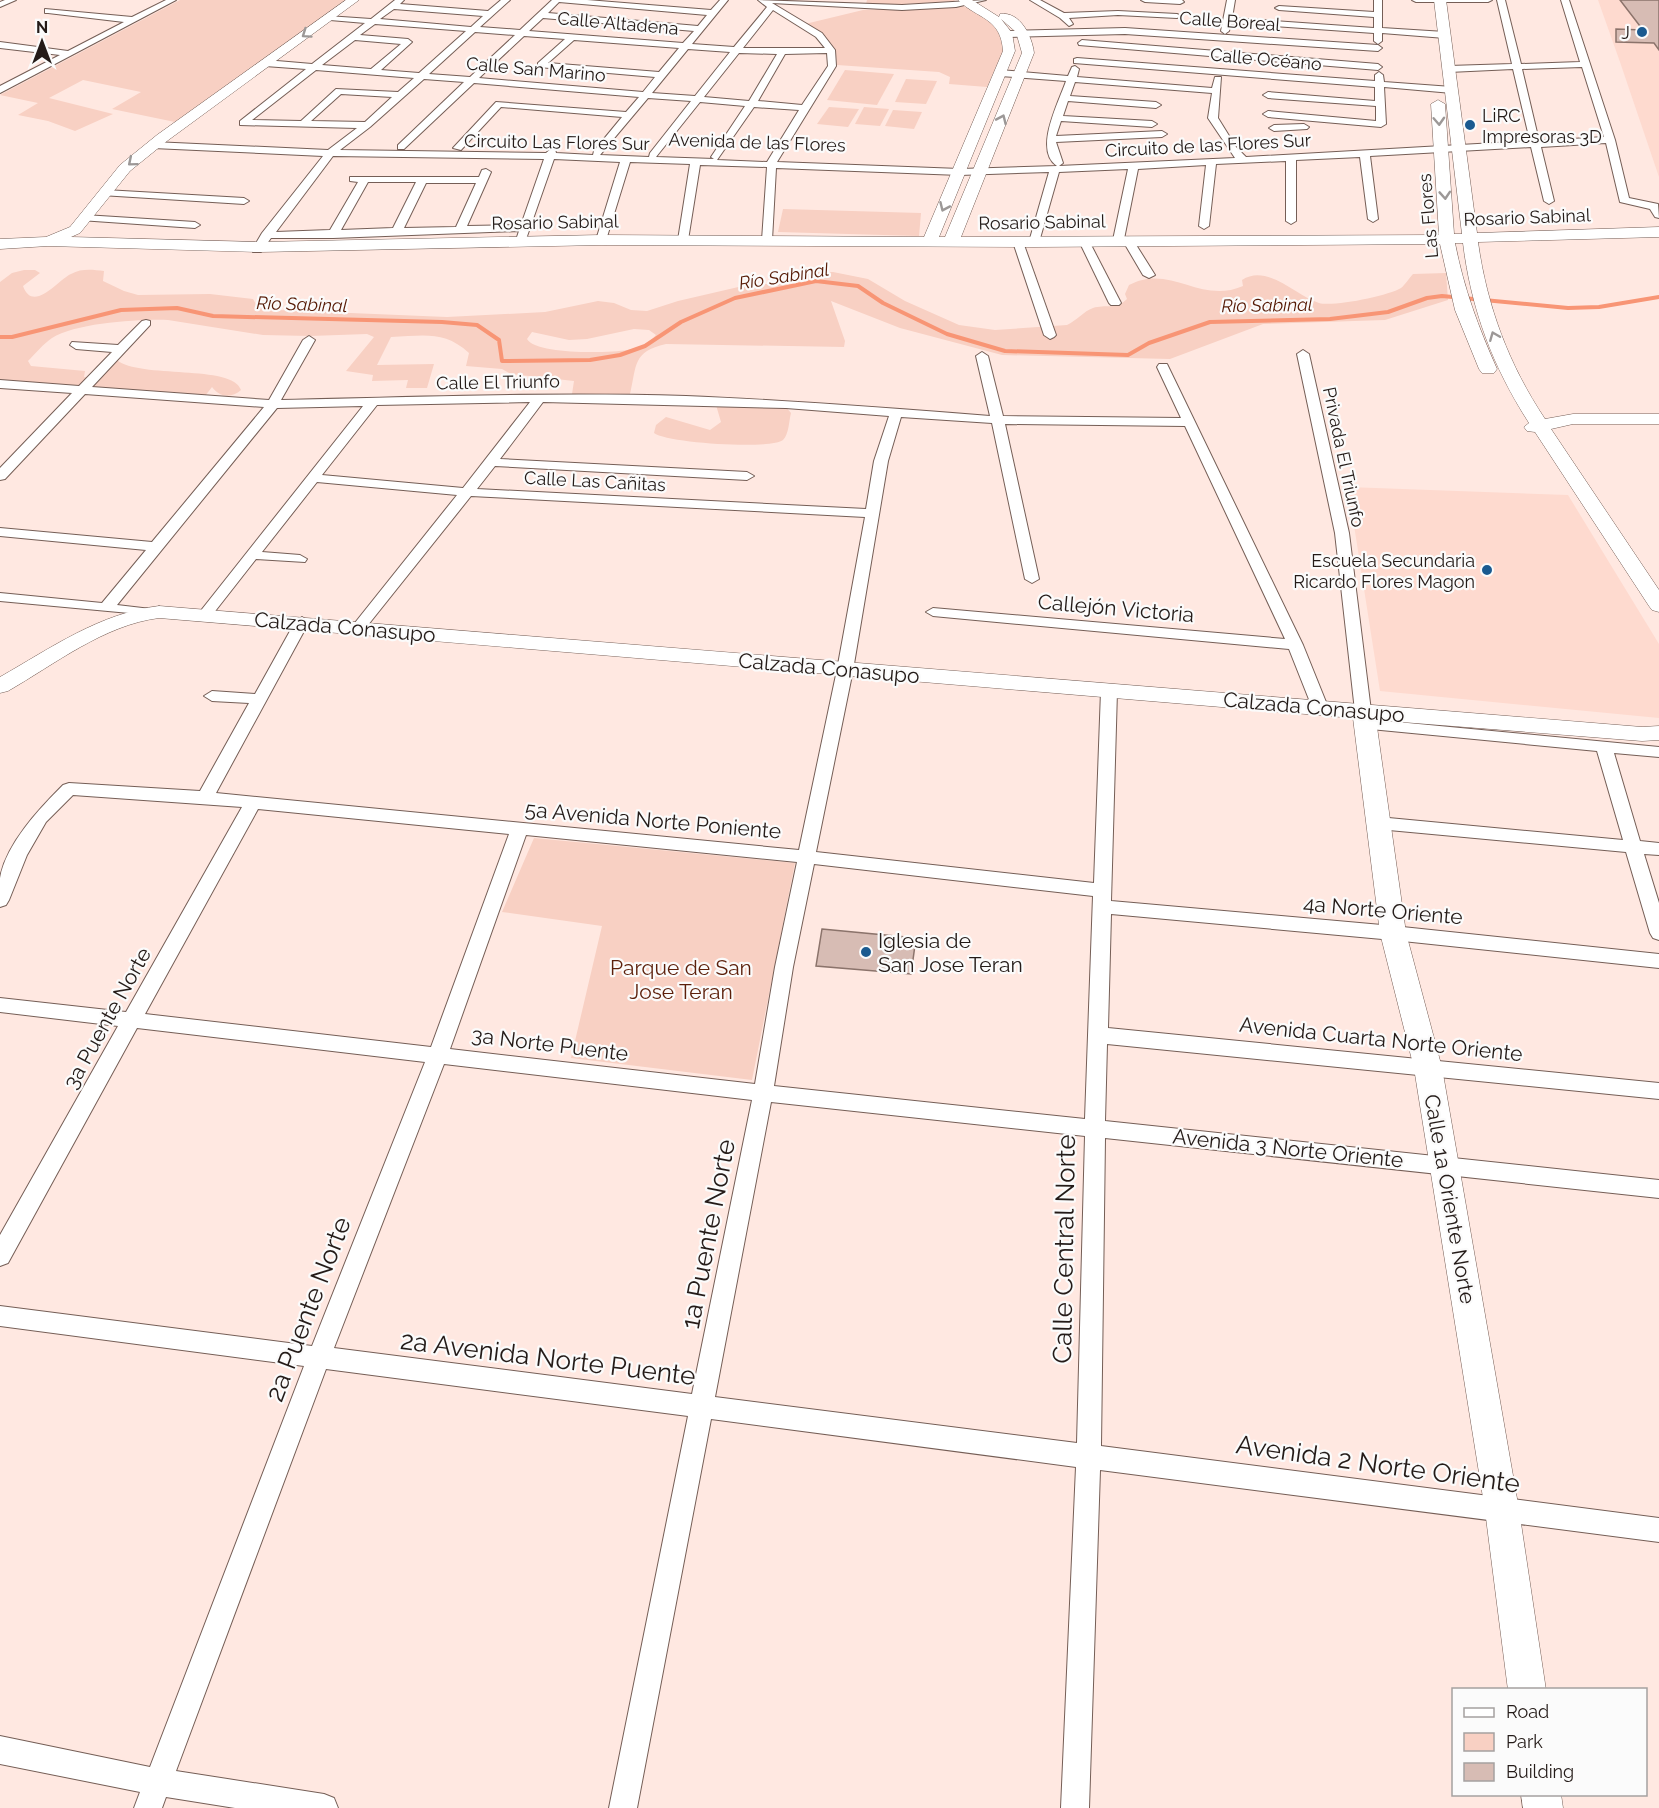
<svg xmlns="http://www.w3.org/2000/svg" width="1659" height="1808" font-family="Raleway,sans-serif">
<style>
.built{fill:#fedacf}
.green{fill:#f8d0c3;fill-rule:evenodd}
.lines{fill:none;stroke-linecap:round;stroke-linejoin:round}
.stream{stroke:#f89575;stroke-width:4}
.building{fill:#d7bcb4;stroke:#8b736b;stroke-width:1.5}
.street-casing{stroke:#755e56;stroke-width:2}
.secondary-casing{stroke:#755e56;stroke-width:1}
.street{fill:#fff;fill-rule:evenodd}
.secondary{fill:#fff;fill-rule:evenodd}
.oneway{stroke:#9c9897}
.poi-dot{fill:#1a5a90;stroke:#fbfbfb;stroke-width:2}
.labels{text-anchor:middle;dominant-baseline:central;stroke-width:4.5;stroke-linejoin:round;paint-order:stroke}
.far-street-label{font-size:18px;fill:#241b18;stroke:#fbfbfb}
.far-poi-label{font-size:18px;fill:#241b18;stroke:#fbfbfb;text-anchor:end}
.far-water-label{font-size:18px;font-style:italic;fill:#561904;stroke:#fbfbfb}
.street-label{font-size:21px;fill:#241b18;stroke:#fbfbfb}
.poi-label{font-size:21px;fill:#241b18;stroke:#fbfbfb;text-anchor:start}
.park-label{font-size:21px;fill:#5c1f0a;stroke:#fbfbfb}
.near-street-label{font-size:26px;fill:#241b18;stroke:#fbfbfb}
</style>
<rect width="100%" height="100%" fill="#ffe8e1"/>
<!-- built -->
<g class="built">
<polygon points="1598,0 1659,0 1659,177 1620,62"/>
<polygon points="1348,487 1568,495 1659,644 1659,718 1380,691"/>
</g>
<!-- green -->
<g class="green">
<polygon points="180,0 345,0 175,122 112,109 141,92 83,80 49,98 113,114 75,131 48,121 18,115 38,103 0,95"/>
<polygon points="867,0 954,0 955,1 874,6 866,4"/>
<path d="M 959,5 C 980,11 1001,26 1004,49 L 987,87 L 949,84 L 950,77 L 939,72 L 837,65 C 837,44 821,34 805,24 L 863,10 Z"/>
<polygon points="845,70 894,74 877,105 827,100"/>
<polygon points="906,79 937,81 926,104 895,102"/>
<polygon points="829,107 859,109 848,127 817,124"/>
<polygon points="864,107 889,109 880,126 855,124"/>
<polygon points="893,110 922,112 914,129 885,126"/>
<polygon points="783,209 921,213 919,236 778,232"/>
<path d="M 24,270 L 35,270 L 40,273 L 23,286 C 33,314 59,279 71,274 C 82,268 93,270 104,271 L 103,281 L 124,291 L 138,295 L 210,294 L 253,299 L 257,306 L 278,310 L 447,317 L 545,312 L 598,301 L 614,303 L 631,310 L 647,311 L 678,301 L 747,285 L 769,284 L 816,272 L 833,272 L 868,279 L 905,301 L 959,325 L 995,330 L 1067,325 C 1076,321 1084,311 1093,308 C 1105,304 1116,310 1127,299 L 1125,294 L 1129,285 C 1171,263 1200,305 1243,286 L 1242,280 C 1267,263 1296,296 1319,303 C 1333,307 1388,296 1401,288 C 1405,285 1409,278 1413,274 L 1446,273 L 1448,300 L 1385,320 L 1263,324 L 1170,359 L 1002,355 L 900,328 L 831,301 L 845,341 L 844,347 L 666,344 C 632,352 637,365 630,394 L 572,394 L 574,381 L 511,374 L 502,369 L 466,366 L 469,353 C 444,330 423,336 391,337 L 377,365 L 434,364 L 427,388 L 406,388 L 408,380 L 372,381 L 373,375 L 346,371 L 374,337 L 367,334 L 310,336 L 263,335 L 168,320 C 139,319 76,323 52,338 C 43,344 35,354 28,361 L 31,366 L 85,371 L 84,377 L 89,378 L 83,386 L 0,381 L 0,282 L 12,273 ZM 634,329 L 649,330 L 656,335 C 648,344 638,348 627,350 C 609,353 536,355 527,339 L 532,332 L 569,340 L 587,339 Z"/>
<path d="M 117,360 C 139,379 233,364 241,390 C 232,398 220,398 212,387 L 205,396 L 91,388 Z"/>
<path d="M 716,405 L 786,407 L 791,413 C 789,420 789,434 783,440 C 771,450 667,443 654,433 L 656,425 L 666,417 L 710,430 L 721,422 Z"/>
<polygon points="534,838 795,863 752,1080 571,1058 602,926 502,912"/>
</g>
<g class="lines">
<!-- stream -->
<polyline class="stream" points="0,337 12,337 121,310 177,308 213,316 442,322 477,325 499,340 502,361 590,360 620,355 645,346 681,322 735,298 816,281 858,286 883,303 947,334 1005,351 1128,355 1149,343 1210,322 1330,319 1388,312 1427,298 1442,296 1568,308 1599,307 1659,297"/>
</g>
<!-- building -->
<g class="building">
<polygon points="1620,0 1659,0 1659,50 1654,43 1616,42 1616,29 1643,30"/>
<polygon points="822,929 916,938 911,974 816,966"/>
</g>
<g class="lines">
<defs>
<g id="street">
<polygon points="5,0 16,0 0,7 0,2"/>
<polygon points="166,0 176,0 0,93 0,86 60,55 0,48 0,42 68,51 124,22 48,13 45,13 45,9 132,17"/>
<path d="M 395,0 L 404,0 L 400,4 L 488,11 L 501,0 L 510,0 L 480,27 L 520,30 L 552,0 L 587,0 L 711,10 L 720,0 L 728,0 L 692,44 L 734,47 L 767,7 L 758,0 L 902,5 L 986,0 L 956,7 L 902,10 L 772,3 L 822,33 L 835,50 L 836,66 L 777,162 L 960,169 L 1057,166 C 1033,150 1059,102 1066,81 L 1000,76 L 996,73 L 1000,70 L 1068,76 L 1072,67 L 1075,66 L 1079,69 L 1077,77 L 1212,88 L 1215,77 L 1221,77 L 1218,118 L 1236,147 L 1246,157 L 1530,141 L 1513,69 L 1449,72 L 1445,69 L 1449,66 L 1512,64 L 1497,0 L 1505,0 L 1521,64 L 1580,62 L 1561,0 L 1569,0 L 1615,140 L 1629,198 L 1658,204 L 1659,218 L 1655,217 L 1650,209 L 1620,202 L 1606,143 L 1541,147 L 1554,201 L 1549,204 L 1544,201 L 1531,147 L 1370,156 L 1378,219 L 1373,222 L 1368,219 L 1360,157 L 1296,160 L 1296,221 L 1291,224 L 1286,221 L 1286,161 L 1216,164 L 1209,226 L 1204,229 L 1199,226 L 1206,165 L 1138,169 L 1124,239 L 1128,237 L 1133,240 L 1155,275 L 1149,278 L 1143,275 L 1123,241 L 1118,243 L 1113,240 L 1128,169 L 1059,172 L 1039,242 L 1034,245 L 1029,242 L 1049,172 L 960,175 L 776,168 L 772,240 L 767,243 L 762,240 L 767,167 L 700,165 L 688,240 L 683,243 L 678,240 L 690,164 L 630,162 L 606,240 L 601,243 L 596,240 L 620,162 L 554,159 L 525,242 L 517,242 L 516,240 L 519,231 L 333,238 L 271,238 L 261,252 L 253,252 L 252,250 L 262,233 L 323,156 L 153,148 L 148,145 L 153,142 L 328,150 L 357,128 L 240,125 L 240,121 L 306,69 L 265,66 L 261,63 L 265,60 L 312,64 L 365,23 L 330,20 L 326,18 L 327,16 L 371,19 ZM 559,2 L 707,15 L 698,26 L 548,13 ZM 394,9 L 483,16 L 471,27 L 380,19 ZM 773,10 L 816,37 L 825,48 L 743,48 ZM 543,18 L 694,31 L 683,43 L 529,31 ZM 375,24 L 466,31 L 419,73 L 381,70 L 412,42 L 408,39 L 360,35 ZM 475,32 L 515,35 L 470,77 L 429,74 ZM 524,36 L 565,39 L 538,63 L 538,67 L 655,77 L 643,92 L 479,78 ZM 355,40 L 401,44 L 371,69 L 322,65 ZM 574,40 L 679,48 L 659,72 L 548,63 ZM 688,49 L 730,52 L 695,96 L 652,93 ZM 739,53 L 777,54 L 749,101 L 704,97 ZM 827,53 L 828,66 L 802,105 L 758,101 L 785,54 ZM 1582,67 L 1604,137 L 1539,141 L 1522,69 ZM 316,70 L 414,78 L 398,92 L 336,89 L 301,121 L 252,120 ZM 424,79 L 464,82 L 398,145 L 398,149 L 404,149 L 474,83 L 639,97 L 626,112 L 496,102 L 453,148 L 461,150 L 501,107 L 622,117 L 594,151 L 593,155 L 556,153 L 555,149 L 552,148 L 546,153 L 340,150 L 370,127 ZM 1075,82 L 1212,93 L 1208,118 L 1235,158 L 1059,166 L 1063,163 L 1056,142 L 1162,137 L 1167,134 L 1162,131 L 1056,136 L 1061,121 L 1152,127 L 1157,124 L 1152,121 L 1063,116 L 1068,101 L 1156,108 L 1161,105 L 1156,102 L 1070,96 ZM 341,94 L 392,97 L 365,122 L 311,121 ZM 648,98 L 691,101 L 650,153 L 649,157 L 600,155 ZM 700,102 L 745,106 L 711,157 L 714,159 L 656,157 ZM 754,107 L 799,110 L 767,162 L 717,160 ZM 333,156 L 544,159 L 521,225 L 467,226 L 491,172 L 486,169 L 482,170 L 479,177 L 350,177 L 350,181 L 358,182 L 330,230 L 276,232 ZM 368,182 L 416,182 L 393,228 L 341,230 ZM 426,183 L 476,183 L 456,227 L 404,228 Z"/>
<polygon points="1030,0 1040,0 1064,13 1118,11 1177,14 1181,16 1177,18 1118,15 1069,18 1073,24 1069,26 1060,18"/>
<polygon points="1141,0 1182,0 1184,2 1180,4 1145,2"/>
<polygon points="1227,0 1235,0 1232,18 1374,28 1374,17 1279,10 1275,8 1279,6 1374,12 1374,0 1382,0 1382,28 1445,32 1449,35 1445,38 1382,33 1382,41 1378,44 1374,41 1374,33 1231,23 1229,31 1225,34 1221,31"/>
<polygon points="1412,0 1492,0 1488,2 1416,2"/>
<polygon points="1125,28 1378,45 1382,48 1378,51 1125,34 1008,37 1004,34 1008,31"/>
<polygon points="1082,40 1378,64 1382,67 1378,70 1079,45 1078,43"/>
<polygon points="1077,58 1375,81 1375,75 1379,72 1383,75 1384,82 1452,87 1457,90 1452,93 1384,87 1386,124 1381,127 1268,117 1263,114 1268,111 1376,121 1376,106 1268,98 1263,95 1268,92 1375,101 1375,87 1074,63 1074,59"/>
<polygon points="1304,124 1309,127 1307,129 1274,131 1269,128 1274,125"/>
<polygon points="105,190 244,198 249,201 244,204 101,195 101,191"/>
<polygon points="84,215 195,222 200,225 195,228 80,220 80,216"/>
<polygon points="1084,238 1089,241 1121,303 1119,305 1111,305 1109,303 1079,241"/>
<polygon points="1018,239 1023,242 1056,335 1054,337 1050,339 1044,335 1013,242"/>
<path d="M 146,320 L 150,321 L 150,325 L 92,387 L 269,400 L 303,340 L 309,336 L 315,340 L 281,400 C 416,397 551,392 686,396 C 788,400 889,408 990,416 L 976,356 L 982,352 L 988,356 L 1003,416 L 1181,418 L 1157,367 L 1159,364 L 1167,364 L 1303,645 L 1328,707 L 1326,711 L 1314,711 L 1312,707 L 1289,649 L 933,616 L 926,612 L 933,608 L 1285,639 L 1185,426 L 1005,424 L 1039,579 L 1032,583 L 1025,579 L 992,423 L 901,417 L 888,461 L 853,670 L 816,852 L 1094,883 L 1101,691 L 1109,686 L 1117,691 L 1111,901 L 1393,926 L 1659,954 L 1659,968 L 1393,940 L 1111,914 L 1108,1028 L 1659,1083 L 1659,1099 L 1107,1044 L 1105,1121 L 1659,1180 L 1659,1198 L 1105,1138 L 1101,1446 L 1659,1518 L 1659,1542 L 1100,1470 L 1089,1808 L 1061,1808 L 1076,1467 L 711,1419 L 637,1808 L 609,1808 L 688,1416 L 326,1369 L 176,1771 L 324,1794 L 334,1798 L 338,1808 L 235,1808 L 166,1797 L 162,1808 L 134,1808 L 140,1792 L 0,1764 L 0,1736 L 150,1767 L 304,1366 L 0,1326 L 0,1306 L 312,1346 L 425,1062 L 137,1028 L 8,1263 L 0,1266 L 0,1235 L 118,1026 L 0,1012 L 0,998 L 126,1012 L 242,807 L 73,795 L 46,822 L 27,855 L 9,900 L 6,905 L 0,907 C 0,898 0,887 0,878 C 6,844 39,809 63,785 L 69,783 L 200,791 L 249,703 L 212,701 L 204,696 L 212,691 L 255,694 L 295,622 L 302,617 L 309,622 L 216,793 L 799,850 L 837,670 L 865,517 L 471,496 L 364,630 L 354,630 L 352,627 L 354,624 L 457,495 L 317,482 L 262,552 L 300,555 L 307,559 L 305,562 L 256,559 L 209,619 L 199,619 L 197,616 L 199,613 L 363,406 L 277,408 L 117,605 L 151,609 L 153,612 L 151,615 L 0,601 L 0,593 L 102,603 L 146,550 L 0,536 L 0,528 L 152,542 L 264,407 L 85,394 L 5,479 L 0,480 L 0,468 L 72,393 L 0,388 L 0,380 L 79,386 L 112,352 L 76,349 L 70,345 L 72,342 L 118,345 L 142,321 ZM 530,402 L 463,488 L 322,475 L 377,405 ZM 543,402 L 786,408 L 889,416 L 874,461 L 866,509 L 477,489 L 495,466 L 747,480 L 754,476 L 747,472 L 500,459 ZM 258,809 L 509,834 L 431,1047 L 145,1014 ZM 526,835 L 797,862 L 775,967 L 755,1084 L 450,1049 ZM 814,864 L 1093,896 L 1085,1119 L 774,1086 L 793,967 ZM 444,1064 L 752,1100 L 692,1394 L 334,1348 ZM 771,1102 L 1085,1136 L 1077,1443 L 715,1397 Z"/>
<polygon points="1303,350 1309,354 1349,533 1371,711 1363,716 1355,711 1335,533 1297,354"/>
<polygon points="1366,719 1659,747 1659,757 1614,753 1640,841 1659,843 1659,855 1644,854 1659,903 1659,940 1653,938 1650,933 1626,852 1378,829 1372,827 1369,823 1372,819 1378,817 1623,840 1597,751 1360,728 1358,724 1360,720"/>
</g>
<g id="secondary">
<path d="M 346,0 L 359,0 L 167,141 L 130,171 L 80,233 L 71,237 L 260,242 L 601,235 L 924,237 L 1003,51 C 1001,17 977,19 958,0 L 972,0 L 999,17 L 1000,14 C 1020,11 1032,36 1034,53 L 961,237 L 1439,235 L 1431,104 L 1438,100 L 1445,104 L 1454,234 L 1462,234 L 1434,0 L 1446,0 L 1477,233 L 1659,227 L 1659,237 L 1478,242 C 1487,307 1509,365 1545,419 L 1573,414 L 1659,414 L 1659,424 L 1573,424 L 1551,429 L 1659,590 L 1659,612 L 1652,610 L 1649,606 L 1535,432 L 1527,431 L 1524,427 L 1529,423 C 1493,367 1471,309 1463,243 L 1455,243 C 1464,289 1478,326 1497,369 L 1494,373 L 1482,373 L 1479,369 L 1455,310 L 1440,244 L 1034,247 L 601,245 L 260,252 L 48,246 L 0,249 L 0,239 L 46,237 L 70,227 L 120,165 L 157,135 ZM 1001,19 L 1016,32 L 1022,53 L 945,237 L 939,237 L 1015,51 L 1012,33 Z"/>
<path d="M 159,606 L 1642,727 L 1659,726 L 1659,740 L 1642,741 L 1376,720 L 1406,933 L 1442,1068 L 1519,1510 L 1546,1690 L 1508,1690 L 1485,1510 L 1414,1068 L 1380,933 L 1353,718 L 159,618 C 104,625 55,664 8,691 L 0,693 L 0,677 C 51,648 100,613 159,606 Z"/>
<polygon points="1521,1794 1561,1794 1563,1808 1523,1808"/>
</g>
</defs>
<!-- street casing -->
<use href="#street" class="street-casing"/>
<!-- secondary casing -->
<use href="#secondary" class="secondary-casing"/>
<!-- street -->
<use href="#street" class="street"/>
<!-- secondary -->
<use href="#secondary" class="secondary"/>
</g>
<!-- one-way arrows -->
<defs><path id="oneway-chevron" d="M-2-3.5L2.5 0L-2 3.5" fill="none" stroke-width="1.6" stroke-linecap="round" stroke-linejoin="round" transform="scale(1.5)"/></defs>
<g class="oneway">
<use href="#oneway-chevron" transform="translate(306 34) rotate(145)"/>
<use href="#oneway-chevron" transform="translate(1002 119) rotate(-66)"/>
<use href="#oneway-chevron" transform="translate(1439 121) rotate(87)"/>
<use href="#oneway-chevron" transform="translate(132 162) rotate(140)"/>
<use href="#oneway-chevron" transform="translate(1445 195) rotate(86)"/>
<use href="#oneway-chevron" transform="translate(944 207) rotate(114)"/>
<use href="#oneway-chevron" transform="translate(1494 336) rotate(-112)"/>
</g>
<!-- markers -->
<g class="poi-dot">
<circle cx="1642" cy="32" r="6"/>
<circle cx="1470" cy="125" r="6"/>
<circle cx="1487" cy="570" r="6"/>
<circle cx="866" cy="952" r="6"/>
</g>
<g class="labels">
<!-- far-street labels -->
<g class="far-street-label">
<text transform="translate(1230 21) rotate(4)">Calle Boreal</text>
<text transform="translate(618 23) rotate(5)">Calle Altadena</text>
<text transform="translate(1266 59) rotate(5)">Calle Océano</text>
<text transform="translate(536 69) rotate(5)">Calle San Marino</text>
<text transform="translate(557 142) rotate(1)">Circuito Las Flores Sur</text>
<text transform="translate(757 142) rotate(2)">Avenida de las Flores</text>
<text transform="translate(1208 145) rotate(-3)">Circuito de las Flores Sur</text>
<text transform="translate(1428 216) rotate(-95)">Las Flores</text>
<text transform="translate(1527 217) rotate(-2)">Rosario Sabinal</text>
<text transform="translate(555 222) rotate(-1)">Rosario Sabinal</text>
<text transform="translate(1042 222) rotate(-1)">Rosario Sabinal</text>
<text transform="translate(498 382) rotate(-1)">Calle El Triunfo</text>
<text transform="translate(1344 457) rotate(78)">Privada El Triunfo</text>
<text transform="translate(595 481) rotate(3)">Calle Las Cañitas</text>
</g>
<!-- far-poi labels -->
<g class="far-poi-label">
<text x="1630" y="32">J</text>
<text x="1482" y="115" text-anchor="start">LiRC<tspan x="1482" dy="21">Impresoras 3D</tspan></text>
<text x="1475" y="560">Escuela Secundaria<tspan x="1475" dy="21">Ricardo Flores Magon</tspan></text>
</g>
<!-- far-water labels -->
<g class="far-water-label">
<text transform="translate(784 276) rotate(-9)">Río Sabinal</text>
<text transform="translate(302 304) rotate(2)">Río Sabinal</text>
<text transform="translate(1267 305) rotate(-1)">Río Sabinal</text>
</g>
<!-- street labels -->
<g class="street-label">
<text transform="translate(1116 608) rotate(5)">Callejón Victoria</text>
<text transform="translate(345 627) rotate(5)">Calzada Conasupo</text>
<text transform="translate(829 668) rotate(5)">Calzada Conasupo</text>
<text transform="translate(1314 707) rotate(5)">Calzada Conasupo</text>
<text transform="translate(653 820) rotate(5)">5a Avenida Norte Poniente</text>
<text transform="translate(1383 910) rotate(5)">4a Norte Oriente</text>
<text transform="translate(107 1018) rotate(-61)">3a Puente Norte</text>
<text transform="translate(1381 1039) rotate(6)">Avenida Cuarta Norte Oriente</text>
<text transform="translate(550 1044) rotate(7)">3a Norte Puente</text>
<text transform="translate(1288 1148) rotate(6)">Avenida 3 Norte Oriente</text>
<text transform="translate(1450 1199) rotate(80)">Calle 1a Oriente Norte</text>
</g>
<!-- poi labels -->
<g class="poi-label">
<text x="878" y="940">Iglesia de<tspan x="878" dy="24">San Jose Teran</tspan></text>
</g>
<!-- park labels -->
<g class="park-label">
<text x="681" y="967">Parque de San<tspan x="681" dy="24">Jose Teran</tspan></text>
</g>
<!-- near-street labels -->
<g class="near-street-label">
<text transform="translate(708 1234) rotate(-79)">1a Puente Norte</text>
<text transform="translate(1064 1249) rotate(-89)">Calle Central Norte</text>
<text transform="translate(308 1309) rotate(-69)">2a Puente Norte</text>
<text transform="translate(548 1358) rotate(7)">2a Avenida Norte Puente</text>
<text transform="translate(1378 1464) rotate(8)">Avenida 2 Norte Oriente</text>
</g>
</g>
<!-- legend -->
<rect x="1452" y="1688" width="195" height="108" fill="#fbfbfb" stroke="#a5a1a0" stroke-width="1.5"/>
<rect x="1464" y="1708" width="30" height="9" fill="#ffffff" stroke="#a5a1a0" stroke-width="1.5"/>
<text x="1506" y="1718" font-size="18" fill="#241b18">Road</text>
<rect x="1464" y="1733" width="30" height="18" fill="#f8d0c3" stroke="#a5a1a0" stroke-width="1.5"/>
<text x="1506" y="1748" font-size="18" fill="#241b18">Park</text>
<rect x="1464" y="1763" width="30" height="18" fill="#d7bcb4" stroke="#a5a1a0" stroke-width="1.5"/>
<text x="1506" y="1778" font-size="18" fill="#241b18">Building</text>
<!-- north arrow -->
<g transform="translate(42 42)" stroke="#fbfbfb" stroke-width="4.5" paint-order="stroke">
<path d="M0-4.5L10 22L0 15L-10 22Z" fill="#241b18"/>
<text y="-9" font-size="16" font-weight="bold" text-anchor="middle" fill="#241b18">N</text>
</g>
</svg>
